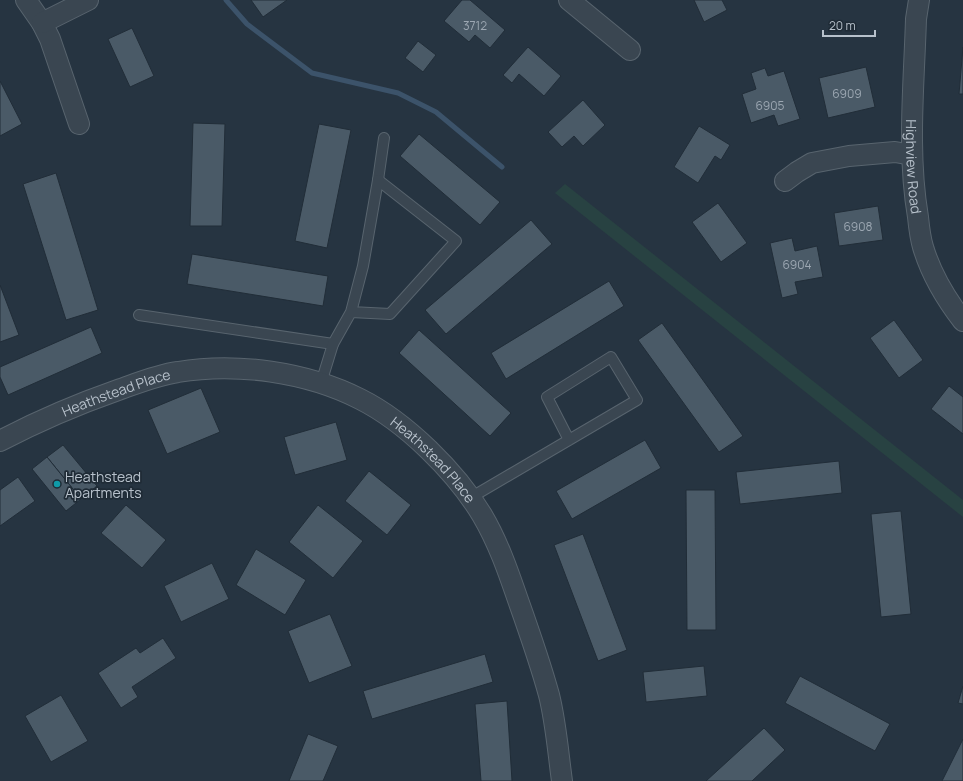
<svg xmlns="http://www.w3.org/2000/svg" width="963" height="781" font-family="Manrope,sans-serif">
<style>
.green{fill:#284242}
.lines{fill:none;stroke-linecap:round;stroke-linejoin:round}
.stream{stroke:#3c536a;stroke-width:5}
.building{fill:#4a5a67;stroke:#212d38}
.lane-casing{stroke:#58646e;stroke-width:12}
.street-casing{stroke:#58646e;stroke-width:22}
.lane{stroke:#3a4651;stroke-width:10}
.street{stroke:#3a4651;stroke-width:20}
.culture-dot{fill:#0f9aa8;stroke:#1f2b36;stroke-width:1.5}
.labels{text-anchor:middle;dominant-baseline:central;stroke-width:3.5;stroke-linejoin:round;paint-order:stroke}
.number-label{font-size:12px;fill:#9ca7b2}
.street-label{font-size:14px;fill:#b7c1cb;stroke:#1f2b36}
.poi-label{font-size:14px;fill:#b7c1cb;stroke:#1f2b36;text-anchor:start}
</style>
<rect width="100%" height="100%" fill="#263441"/>
<!-- green -->
<polygon class="green" points="565,184 963,500 963,517 555,193"/>
<g class="lines">
<!-- stream -->
<polyline class="stream" points="226,0 247,24 312,73 398,93 436,112 502,167"/>
</g>
<!-- building -->
<g class="building">
<polygon points="251,0 287,0 263,17"/>
<polygon points="462,0 470,0 505,30 490,48 475,35 469,42 444,21"/>
<polygon points="694,0 722,0 727,10 704,22"/>
<polygon points="132,28 154,76 130,87 108,39"/>
<polygon points="418,41 436,55 423,72 405,58"/>
<polygon points="528,47 561,76 544,96 519,74 512,83 503,75"/>
<polygon points="963,47 963,94 959,94"/>
<polygon points="866,67 875,107 828,118 819,78"/>
<polygon points="765,68 768,76 784,71 800,119 778,126 774,115 751,123 742,94 756,89 751,73"/>
<polygon points="0,81 22,124 0,136"/>
<polygon points="583,100 605,125 583,146 574,136 562,147 548,132"/>
<polygon points="193,123 225,124 222,226 190,226"/>
<polygon points="319,124 351,130 327,248 295,241"/>
<polygon points="699,126 730,145 721,160 715,156 698,183 674,167"/>
<polygon points="419,134 500,202 480,225 400,156"/>
<polygon points="56,173 98,310 66,320 23,184"/>
<polygon points="718,203 747,243 721,262 692,222"/>
<polygon points="878,206 883,240 839,246 834,213"/>
<polygon points="531,220 552,244 446,334 425,310"/>
<polygon points="792,238 795,251 817,246 823,277 795,282 798,294 782,298 770,243"/>
<polygon points="192,254 328,276 323,306 187,284"/>
<polygon points="609,281 624,306 506,379 491,353"/>
<polygon points="0,285 19,335 0,342"/>
<polygon points="894,320 923,360 899,378 870,338"/>
<polygon points="662,323 743,436 719,452 638,340"/>
<polygon points="91,327 102,353 8,395 0,377 0,367"/>
<polygon points="419,330 511,413 490,436 399,353"/>
<polygon points="949,386 963,397 963,434 931,409"/>
<polygon points="201,388 220,432 167,454 148,410"/>
<polygon points="336,422 347,460 295,475 284,437"/>
<polygon points="645,440 661,468 572,519 556,491"/>
<polygon points="63,445 97,486 81,499 47,457"/>
<polygon points="47,457 81,499 66,511 32,469"/>
<polygon points="839,461 842,493 740,504 736,472"/>
<polygon points="369,471 411,505 387,535 345,501"/>
<polygon points="18,477 35,501 0,526 0,490"/>
<polygon points="686,490 715,490 716,630 687,630"/>
<polygon points="126,505 166,540 142,568 101,533"/>
<polygon points="318,505 363,541 333,578 289,542"/>
<polygon points="901,511 911,614 881,617 871,514"/>
<polygon points="583,534 627,650 598,661 554,545"/>
<polygon points="256,549 306,580 285,615 236,585"/>
<polygon points="212,563 229,599 181,622 164,586"/>
<polygon points="330,614 352,666 309,683 288,631"/>
<polygon points="163,638 176,658 132,687 138,697 121,708 98,673 136,648 140,653"/>
<polygon points="485,654 493,682 372,719 363,691"/>
<polygon points="704,666 707,696 646,702 643,672"/>
<polygon points="800,676 890,724 875,751 785,703"/>
<polygon points="963,686 963,704 958,703"/>
<polygon points="61,695 88,741 51,762 25,716"/>
<polygon points="507,701 512,781 481,781 475,704"/>
<polygon points="764,728 785,750 752,781 706,781"/>
<polygon points="308,734 338,746 323,781 289,781"/>
<polygon points="963,739 963,781 942,781"/>
</g>
<g class="lines">
<defs>
<g id="lane">
<polyline points="378,180 384,138"/>
<polyline points="139,315 333,344"/>
<polyline points="321,383 333,344 351,312 363,266 378,180 456,241 390,314 351,312"/>
<polyline points="470,498 637,400 611,357 547,397 569,440"/>
</g>
<g id="street">
<polyline points="26,0 42,23 50,39 79,124"/>
<polyline points="569,0 630,50"/>
<path id="s1" d="M 919,0 L 916,19 C 914,85 907,152 918,217 C 919,227 920,237 923,247 C 931,274 946,299 963,321"/>
<polyline points="42,23 88,0"/>
<polyline points="785,181 797,172 812,163 849,156 895,152 912,155"/>
<path id="s2" d="M 0,441 C 38,421 78,404 118,390 C 138,383 157,375 178,372 C 236,362 307,372 360,399 C 406,422 456,472 482,515 C 498,542 508,571 518,600 C 529,631 540,662 549,695 C 556,723 558,752 562,781"/>
</g>
</defs>
<!-- lane casing -->
<use href="#lane" class="lane-casing"/>
<!-- street casing -->
<use href="#street" class="street-casing"/>
<!-- lane -->
<use href="#lane" class="lane"/>
<!-- street -->
<use href="#street" class="street"/>
</g>
<!-- markers -->
<circle class="culture-dot" cx="57" cy="484" r="4"/>
<g class="labels">
<!-- number labels -->
<g class="number-label">
<text x="475" y="25">3712</text>
<text x="847" y="93">6909</text>
<text x="770" y="105">6905</text>
<text x="858" y="226">6908</text>
<text x="797" y="264">6904</text>
</g>
<!-- street labels -->
<g class="street-label">
<text stroke="none"><textPath href="#s1" startOffset="167">Highview Road</textPath></text>
<text stroke="none"><textPath href="#s2" startOffset="126">Heathstead Place</textPath></text>
<text stroke="none"><textPath href="#s2" startOffset="474">Heathstead Place</textPath></text>
</g>
<!-- poi labels -->
<g class="poi-label">
<text x="65" y="476">Heathstead<tspan x="65" dy="16">Apartments</tspan></text>
</g>
</g>
<!-- scale -->
<path d="M823 30v6h52v-6" fill="none" stroke="#b7c1cb" stroke-width="2"/>
<text x="829" y="30" font-size="12" fill="#b7c1cb" stroke="#1f2b36" stroke-width="3" paint-order="stroke">20 m</text>
</svg>
